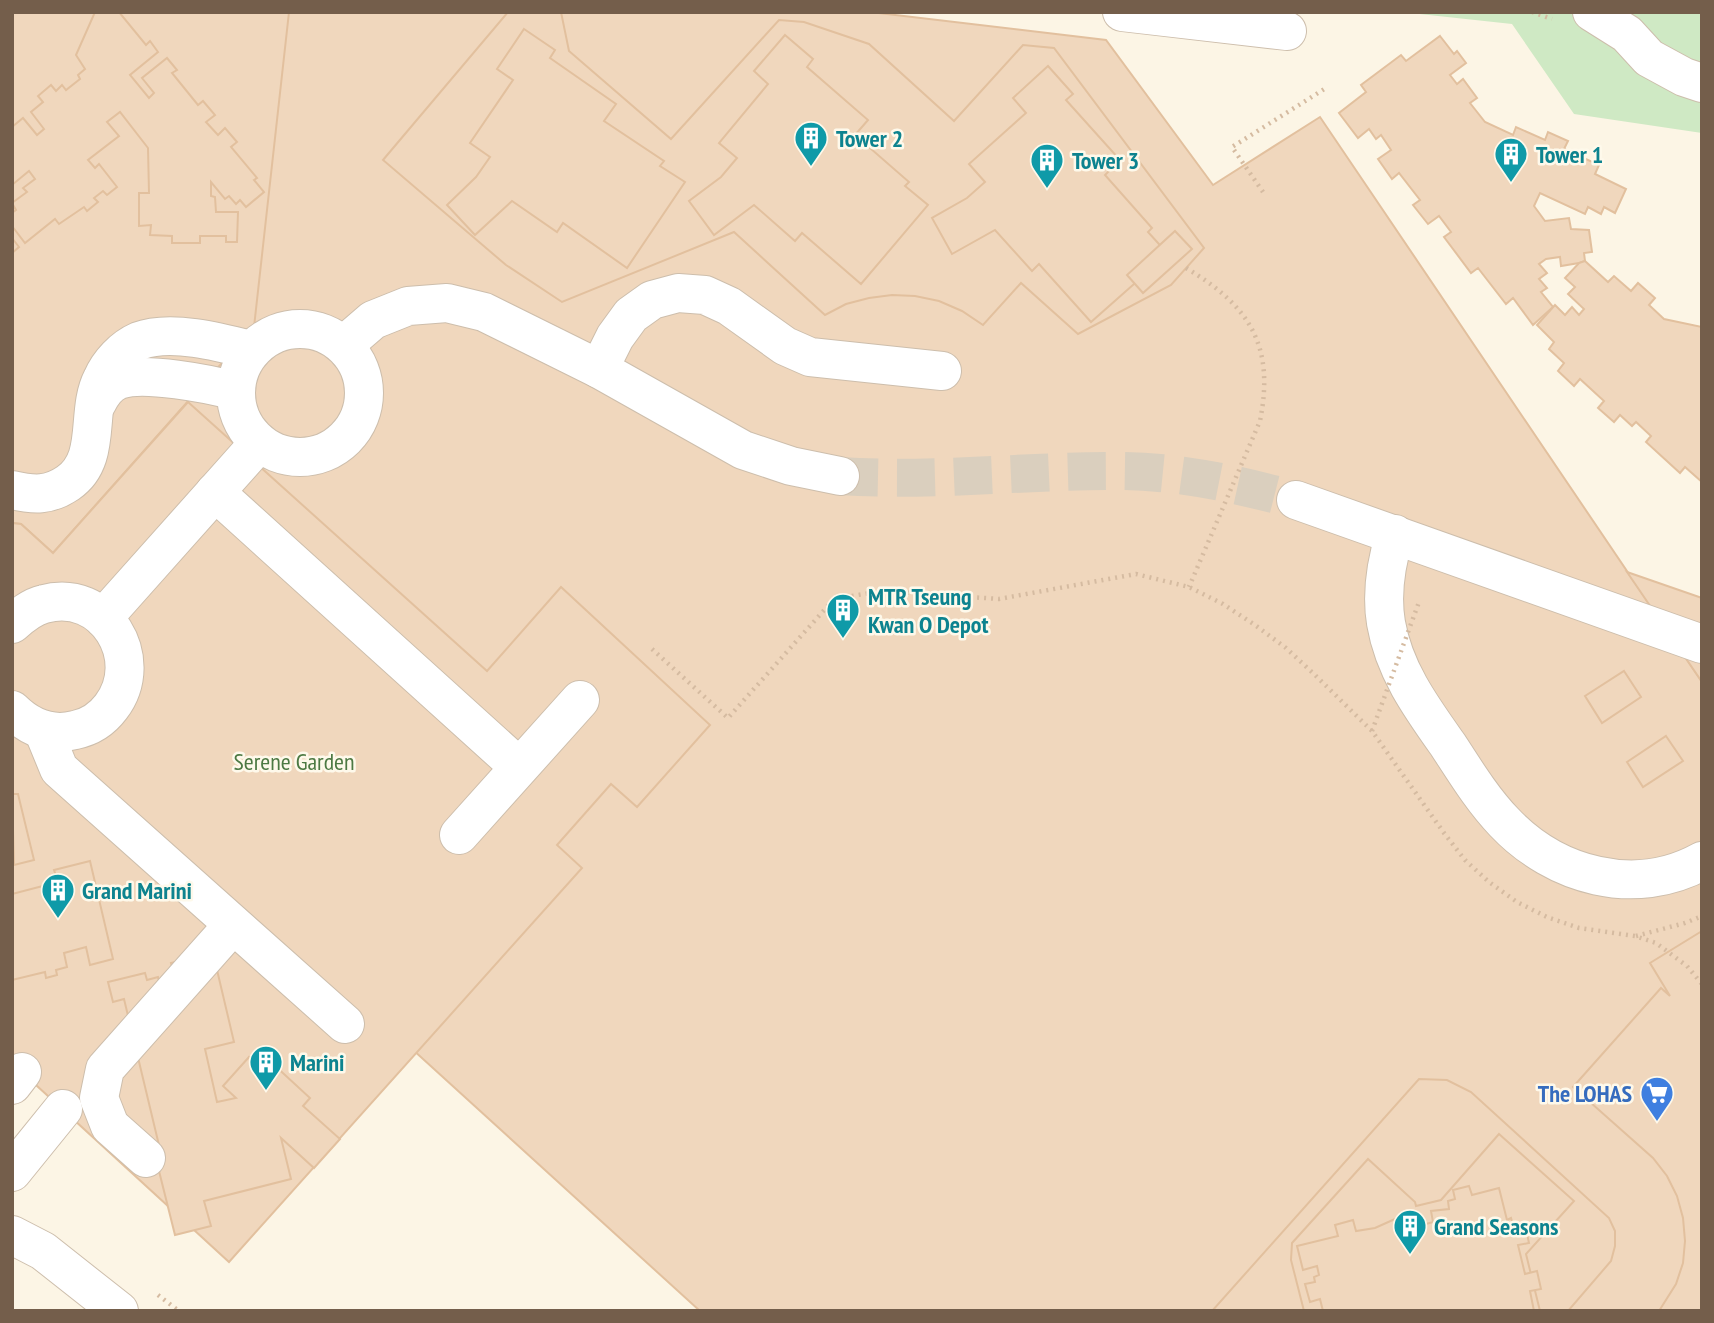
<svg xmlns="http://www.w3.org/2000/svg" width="1714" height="1323" font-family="'PT Sans Narrow',sans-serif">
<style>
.green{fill:#cfe9c4}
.building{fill:#f0d7bd;stroke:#e2c09e;stroke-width:2}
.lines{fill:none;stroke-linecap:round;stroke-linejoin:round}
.minor-tunnel{stroke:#dacfbe;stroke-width:38;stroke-dasharray:38 19;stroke-linecap:butt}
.minor-casing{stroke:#cdbeac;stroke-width:40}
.path{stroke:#d5bba1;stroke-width:4.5;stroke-dasharray:2 5;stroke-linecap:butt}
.minor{stroke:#fff;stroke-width:38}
.path-bridge{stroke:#d5bba1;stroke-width:4.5;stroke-dasharray:2 5;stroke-linecap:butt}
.labels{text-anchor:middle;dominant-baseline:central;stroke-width:5;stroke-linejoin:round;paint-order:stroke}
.culture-label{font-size:24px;font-weight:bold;fill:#0d838f;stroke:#fef9eb;text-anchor:start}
.park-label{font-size:24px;fill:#4d7943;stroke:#fef9eb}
.shop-label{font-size:24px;font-weight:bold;fill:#366cbe;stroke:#fef9eb;text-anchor:end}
</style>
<rect width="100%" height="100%" fill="#fcf5e5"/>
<!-- green -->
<polygon class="green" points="1401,12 1702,12 1702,133 1574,114 1512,24"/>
<!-- building -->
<g class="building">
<polygon points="12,12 870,12 1106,40 1213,185 1320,117 1702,682 1702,1311 700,1311 12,685 12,598 188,402 12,234"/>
<polygon points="12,12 289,12 254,327 53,553 21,524 12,523"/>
<polygon points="95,12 119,12 146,45 150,41 158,52 130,75 149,98 154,93 142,78 167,58 177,70 172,73 198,105 203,101 215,115 206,122 218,135 225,128 237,142 231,147 257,178 254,180 264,192 246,207 240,200 236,204 229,196 225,199 211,182 211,196 215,197 216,212 238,212 237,242 226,242 226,236 200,236 200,243 172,243 172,236 150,235 151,225 139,226 139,193 149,193 148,148 120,112 107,122 119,136 88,160 95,168 99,164 117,187 107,195 103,191 94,198 98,202 87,211 84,207 59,224 55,219 25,243 12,226 12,213 16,210 12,203 27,192 23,188 35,179 29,171 12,185 12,127 23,118 37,135 44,129 31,112 43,102 38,96 51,85 56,91 62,85 66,90 80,79 78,75 85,69 76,55"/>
<polygon points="508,12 561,12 569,51 671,139 779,20 804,22 869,44 954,121 1023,45 1054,48 1204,248 1171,285 1078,334 1021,283 983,325 962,311 939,301 915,296 892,295 869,298 846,304 825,315 734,232 562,302 506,265 383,160"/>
<polygon points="524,29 555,50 550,58 616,104 604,121 664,161 660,166 685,182 627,268 563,223 557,232 512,201 475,235 447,205 476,177 490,157 470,143 513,80 497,69"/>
<polygon points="785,35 813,59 807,67 868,120 855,135 909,182 905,186 928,205 861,284 802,233 795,241 754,205 714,235 689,201 721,177 737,158 719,143 768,84 754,71"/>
<polygon points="1440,36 1454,54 1457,51 1466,63 1450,75 1457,84 1463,79 1477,98 1470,103 1485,122 1513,135 1516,127 1545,140 1548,132 1568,141 1564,149 1599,165 1595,174 1626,189 1615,213 1604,207 1601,214 1588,207 1585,214 1540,193 1534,206 1545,221 1569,218 1571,229 1589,230 1592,252 1584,253 1585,261 1579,263 1561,266 1560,257 1546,259 1539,264 1547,273 1539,279 1547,288 1541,292 1553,307 1533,325 1513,298 1506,304 1478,268 1471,273 1444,237 1451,232 1439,216 1428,224 1413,205 1420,200 1399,173 1392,179 1378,159 1391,150 1381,135 1376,139 1369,129 1358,138 1339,113 1366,92 1361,85 1401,55 1406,61"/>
<polygon points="1048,66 1073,94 1066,100 1120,160 1105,175 1152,228 1148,232 1168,254 1091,322 1039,264 1032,271 995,230 952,254 932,218 967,198 985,182 969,164 1026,113 1013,98"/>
<polygon points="1175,231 1192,249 1143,293 1127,275"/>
<polygon points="12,238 19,247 12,253"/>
<polygon points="1585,261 1608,282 1614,276 1631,291 1638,283 1655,298 1649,305 1664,319 1702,327 1702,482 1685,467 1680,473 1646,442 1651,436 1636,422 1632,426 1620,415 1614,422 1598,408 1604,401 1580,379 1574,386 1558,371 1564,363 1549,349 1554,342 1537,325 1555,305 1565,315 1572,307 1579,315 1584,309 1568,294 1575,287 1565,278 1579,263"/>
<polygon points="188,402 487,671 561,587 710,725 637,807 611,784 557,845 582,868 229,1262 12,1063 12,523 21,524 53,553"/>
<polygon points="1627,572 1702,598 1702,682"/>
<polygon points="1624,671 1641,697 1602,723 1585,696"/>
<polygon points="1666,736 1683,761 1643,787 1627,762"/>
<polygon points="12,794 18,794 34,860 14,865"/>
<polygon points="90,861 113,959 90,965 86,947 64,953 67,967 56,970 57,975 46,978 45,972 12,980 12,894 58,882 54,870"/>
<polygon points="1702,931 1702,1311 1659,1311 1676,1284 1683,1263 1685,1241 1683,1218 1677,1196 1667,1176 1653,1158 1573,1087 1661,988 1670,996 1650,963"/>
<polygon points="213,953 234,1042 205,1049 217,1102 236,1098 223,1086 249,1057 265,1071 272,1063 310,1098 303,1106 340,1139 314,1168 281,1138 291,1179 204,1201 211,1226 175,1235 157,1163 163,1162 124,999 113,1002 108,982 145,973 147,980 158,977 163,997 179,993 171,963"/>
<polygon points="1419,1079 1447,1080 1471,1092 1609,1218 1615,1231 1615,1246 1611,1261 1568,1311 1212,1311"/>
<polygon points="1499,1134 1574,1201 1526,1254 1540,1311 1304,1311 1291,1260 1292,1243 1368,1159 1415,1202 1416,1206 1441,1200"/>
<polygon points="1469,1186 1472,1195 1499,1188 1507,1220 1511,1218 1514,1228 1525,1225 1529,1243 1518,1245 1525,1274 1537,1271 1541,1289 1530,1291 1534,1311 1323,1311 1320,1299 1310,1302 1305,1284 1315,1282 1314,1277 1319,1275 1317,1266 1303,1270 1297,1246 1338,1236 1335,1225 1353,1220 1356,1231 1375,1228 1395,1219 1398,1232 1433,1222 1431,1211 1449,1209 1448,1201 1455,1199 1453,1190"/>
</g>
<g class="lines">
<!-- minor-tunnel -->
<path class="minor-tunnel" d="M 840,476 C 931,482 1021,471 1112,471 C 1175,470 1236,484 1296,500"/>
<defs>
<g id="minor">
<polyline points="1122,12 1287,31"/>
<polyline points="1592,12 1627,34 1649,58 1684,77 1702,83"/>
<circle cx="300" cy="393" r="64"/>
<polyline points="344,345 373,320 408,306 447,303 484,312 599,369 743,450 791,466 840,476"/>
<polyline points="599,369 615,337 631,315 652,300 678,293 705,295 729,306 785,346 810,357 942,371"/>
<path d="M 97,403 C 102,393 108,384 119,380 C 143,371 210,384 235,391"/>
<path d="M 12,490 C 34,495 49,496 68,483 C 103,459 85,412 102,379 C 109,363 123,348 139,341 C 170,329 220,342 251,350"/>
<polyline points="215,492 519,767"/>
<polyline points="1296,500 1702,644"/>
<path d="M 1395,534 C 1386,563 1381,593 1386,623 C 1394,670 1421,707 1448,745 C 1465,771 1482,799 1504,822 C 1555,876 1635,898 1702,861"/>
<polyline points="103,618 259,443"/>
<path d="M 12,624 C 21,616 31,607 44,604 C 104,587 148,659 111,707 C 102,719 90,727 75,730 C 51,736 30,728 12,710"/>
<polyline points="43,730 59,769 345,1024"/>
<polyline points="459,835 580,700"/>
<polyline points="12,1085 22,1072"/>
<polyline points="146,1158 110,1126 99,1098 105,1069 233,925"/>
<polyline points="12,1172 63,1109"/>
<polyline points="12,1235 43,1251 119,1311"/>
</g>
</defs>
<!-- minor casing -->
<use href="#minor" class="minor-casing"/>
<!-- path -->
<g class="path">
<polyline points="1532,12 1552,19"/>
<polyline points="1263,192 1232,147 1326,88"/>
<polyline points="652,649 728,718 834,599 882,591 999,599 1136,574 1189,587 1223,604 1255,625 1286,648 1314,674 1372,731 1444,833 1465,860 1489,882 1517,902 1547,917 1579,928 1635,936 1656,943 1687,966 1702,984"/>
<polyline points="1636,936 1685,923 1702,916"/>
<polyline points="158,1295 179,1311"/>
</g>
<!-- minor -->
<use href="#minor" class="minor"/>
<!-- path-bridge -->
<g class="path-bridge">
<path d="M 1186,268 C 1250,306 1275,346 1260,421 L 1189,587"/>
<polyline points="1372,731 1419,602"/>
</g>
</g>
<!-- icons -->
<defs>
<symbol id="building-pin" viewBox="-11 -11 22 30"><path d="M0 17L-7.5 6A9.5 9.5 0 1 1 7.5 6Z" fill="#0f9aa8" stroke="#fef9eb"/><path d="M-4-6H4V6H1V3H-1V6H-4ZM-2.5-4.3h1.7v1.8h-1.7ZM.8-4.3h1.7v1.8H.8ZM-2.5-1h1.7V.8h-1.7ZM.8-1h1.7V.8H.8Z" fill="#fff"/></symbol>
<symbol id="supermarket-pin" viewBox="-11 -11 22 30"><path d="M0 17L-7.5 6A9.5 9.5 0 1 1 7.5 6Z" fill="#3f7fe0" stroke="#fef9eb"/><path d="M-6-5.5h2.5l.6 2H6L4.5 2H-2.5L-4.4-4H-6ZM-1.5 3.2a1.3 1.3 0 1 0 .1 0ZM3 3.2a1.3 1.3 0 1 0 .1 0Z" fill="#fff"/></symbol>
</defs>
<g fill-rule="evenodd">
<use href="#building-pin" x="792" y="119" width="38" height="52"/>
<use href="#building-pin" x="1492" y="135" width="38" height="52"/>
<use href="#building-pin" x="1028" y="141" width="38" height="52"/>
<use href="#building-pin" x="824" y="591" width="38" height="52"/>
<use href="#building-pin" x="39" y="871" width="38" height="52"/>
<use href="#building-pin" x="247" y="1043" width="38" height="52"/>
<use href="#supermarket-pin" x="1638" y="1074" width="38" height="52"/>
<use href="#building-pin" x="1391" y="1207" width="38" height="52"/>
</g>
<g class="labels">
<!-- culture labels -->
<g class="culture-label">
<text x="836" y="138">Tower 2</text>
<text x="1536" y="154">Tower 1</text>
<text x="1072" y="160">Tower 3</text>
<text x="868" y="596">MTR Tseung<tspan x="868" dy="28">Kwan O Depot</tspan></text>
<text x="82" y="890">Grand Marini</text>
<text x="290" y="1062">Marini</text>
<text x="1434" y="1226">Grand Seasons</text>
</g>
<!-- park labels -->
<g class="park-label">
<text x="294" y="761">Serene Garden</text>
</g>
<!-- shop labels -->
<g class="shop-label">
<text x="1632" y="1093">The LOHAS</text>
</g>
</g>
<!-- border -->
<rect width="1714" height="1323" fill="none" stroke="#745e4b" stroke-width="28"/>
</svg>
